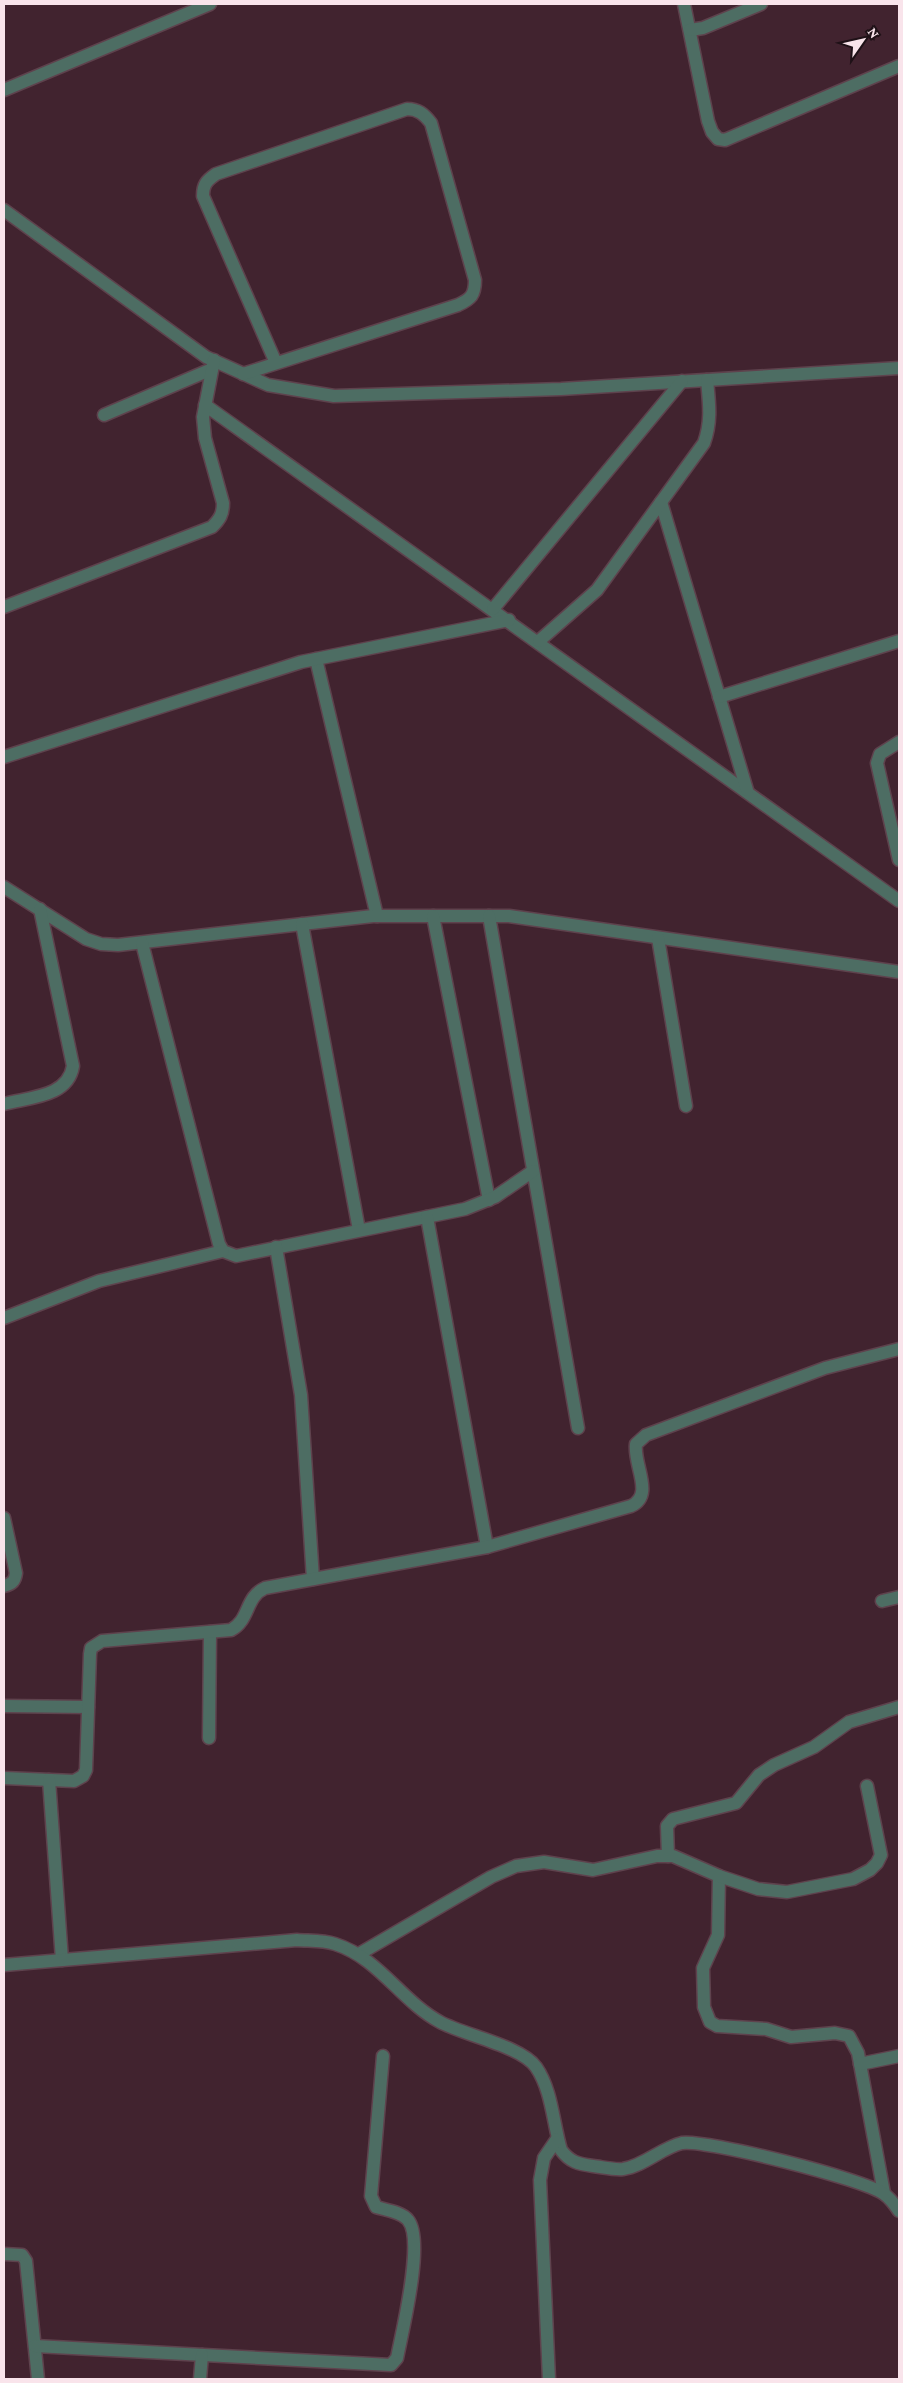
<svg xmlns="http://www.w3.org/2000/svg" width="903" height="2383" font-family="'Crimson Pro',serif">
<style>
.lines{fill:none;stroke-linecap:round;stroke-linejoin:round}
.minor-casing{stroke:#5e424d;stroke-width:15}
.minor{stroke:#4d6d63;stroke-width:12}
</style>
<rect width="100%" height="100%" fill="#41232f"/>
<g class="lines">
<defs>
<g id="minor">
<polyline points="684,4 708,121 712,132 718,139 725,140 899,66"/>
<polyline points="690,30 703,28 761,4"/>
<polyline points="4,90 210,4"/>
<polyline points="4,210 206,357 268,385 334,396 561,389 899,368"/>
<path d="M 243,374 L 458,305 C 471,299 475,295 475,280 L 431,123 C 424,114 418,109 407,109 L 216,174 C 206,181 203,185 203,196 L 276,363"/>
<polyline points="205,405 899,901"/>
<polyline points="104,415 212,369"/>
<polyline points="661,502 747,790"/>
<path d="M 4,607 L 212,527 C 220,519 223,514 223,503 L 205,438 L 203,417 L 214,360"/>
<polyline points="493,609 682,381"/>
<path d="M 539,641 L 597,590 L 704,443 C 712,421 709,402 707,380"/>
<polyline points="316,659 377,916"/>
<polyline points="719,697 899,641"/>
<polyline points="899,742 880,754 877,763 899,860"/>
<polyline points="4,757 301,662 509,620"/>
<polyline points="4,887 86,939 101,944 118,945 373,916 509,916 899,972"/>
<polyline points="433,916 489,1200"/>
<polyline points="489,916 578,1428"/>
<polyline points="302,924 359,1230"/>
<polyline points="658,938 686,1106"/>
<polyline points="142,943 219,1244 223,1251 236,1256 465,1209 495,1197 533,1171"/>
<path d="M 4,1104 C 30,1097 68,1097 73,1066 L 40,909"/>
<polyline points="427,1217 487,1547"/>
<polyline points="276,1247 301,1395 313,1579"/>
<polyline points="4,1318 99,1281 223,1251"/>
<path d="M 4,1518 L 16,1573 C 15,1581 12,1584 4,1586"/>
<polyline points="882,1601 899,1597"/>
<polyline points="4,1706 88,1707"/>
<polyline points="209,1738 210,1632"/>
<path d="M 4,1778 L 74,1781 L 83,1776 L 86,1770 L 90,1654 L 91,1648 L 102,1641 L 231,1630 C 250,1620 245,1597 265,1588 L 487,1547 L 631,1506 C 655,1495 633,1465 636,1444 L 646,1435 L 825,1368 L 899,1349"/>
<polyline points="49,1780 62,1960"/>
<polyline points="668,1856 667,1826 673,1819 736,1803 759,1775 774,1765 814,1747 849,1722 899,1707"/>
<polyline points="719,1876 718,1935 703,1968 704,2007 710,2022 717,2026 766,2029 791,2037 835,2033 849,2036 858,2053 884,2193"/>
<polyline points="359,1954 491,1877 516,1866 544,1862 593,1870 657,1856 673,1856 719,1876 758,1889 787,1892 853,1879 870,1870 877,1863 881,1855 867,1786"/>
<path d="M 4,1965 L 297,1940 C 309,1941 323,1940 335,1944 C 379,1958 401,2001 440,2022 C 464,2035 521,2046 536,2067 C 552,2090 553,2123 561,2150 C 570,2162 578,2164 593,2166 C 602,2167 614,2170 623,2169 C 644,2166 661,2148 682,2143 C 705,2139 864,2179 884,2194 C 890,2198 895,2205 899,2211"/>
<polyline points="860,2064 899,2056"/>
<polyline points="4,2254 22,2255 26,2261 38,2379"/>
<path d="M 35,2346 L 391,2365 L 397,2358 C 402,2332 425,2240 408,2220 C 402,2212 386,2210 376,2207 L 371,2196 L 383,2056"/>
<polyline points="200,2379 202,2355"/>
<polyline points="549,2379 540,2180 544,2158 557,2139"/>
</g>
</defs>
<!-- minor casing -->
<use href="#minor" class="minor-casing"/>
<!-- minor -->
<use href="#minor" class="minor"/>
</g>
<!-- border -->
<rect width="903" height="2383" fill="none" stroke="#f9e4eb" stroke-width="10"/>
<!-- north arrow -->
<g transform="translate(863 40) rotate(56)" stroke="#1f1117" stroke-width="4" paint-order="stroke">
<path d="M0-4L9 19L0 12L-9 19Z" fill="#f9e4eb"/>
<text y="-8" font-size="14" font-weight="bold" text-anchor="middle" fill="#f9e4eb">N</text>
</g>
</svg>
